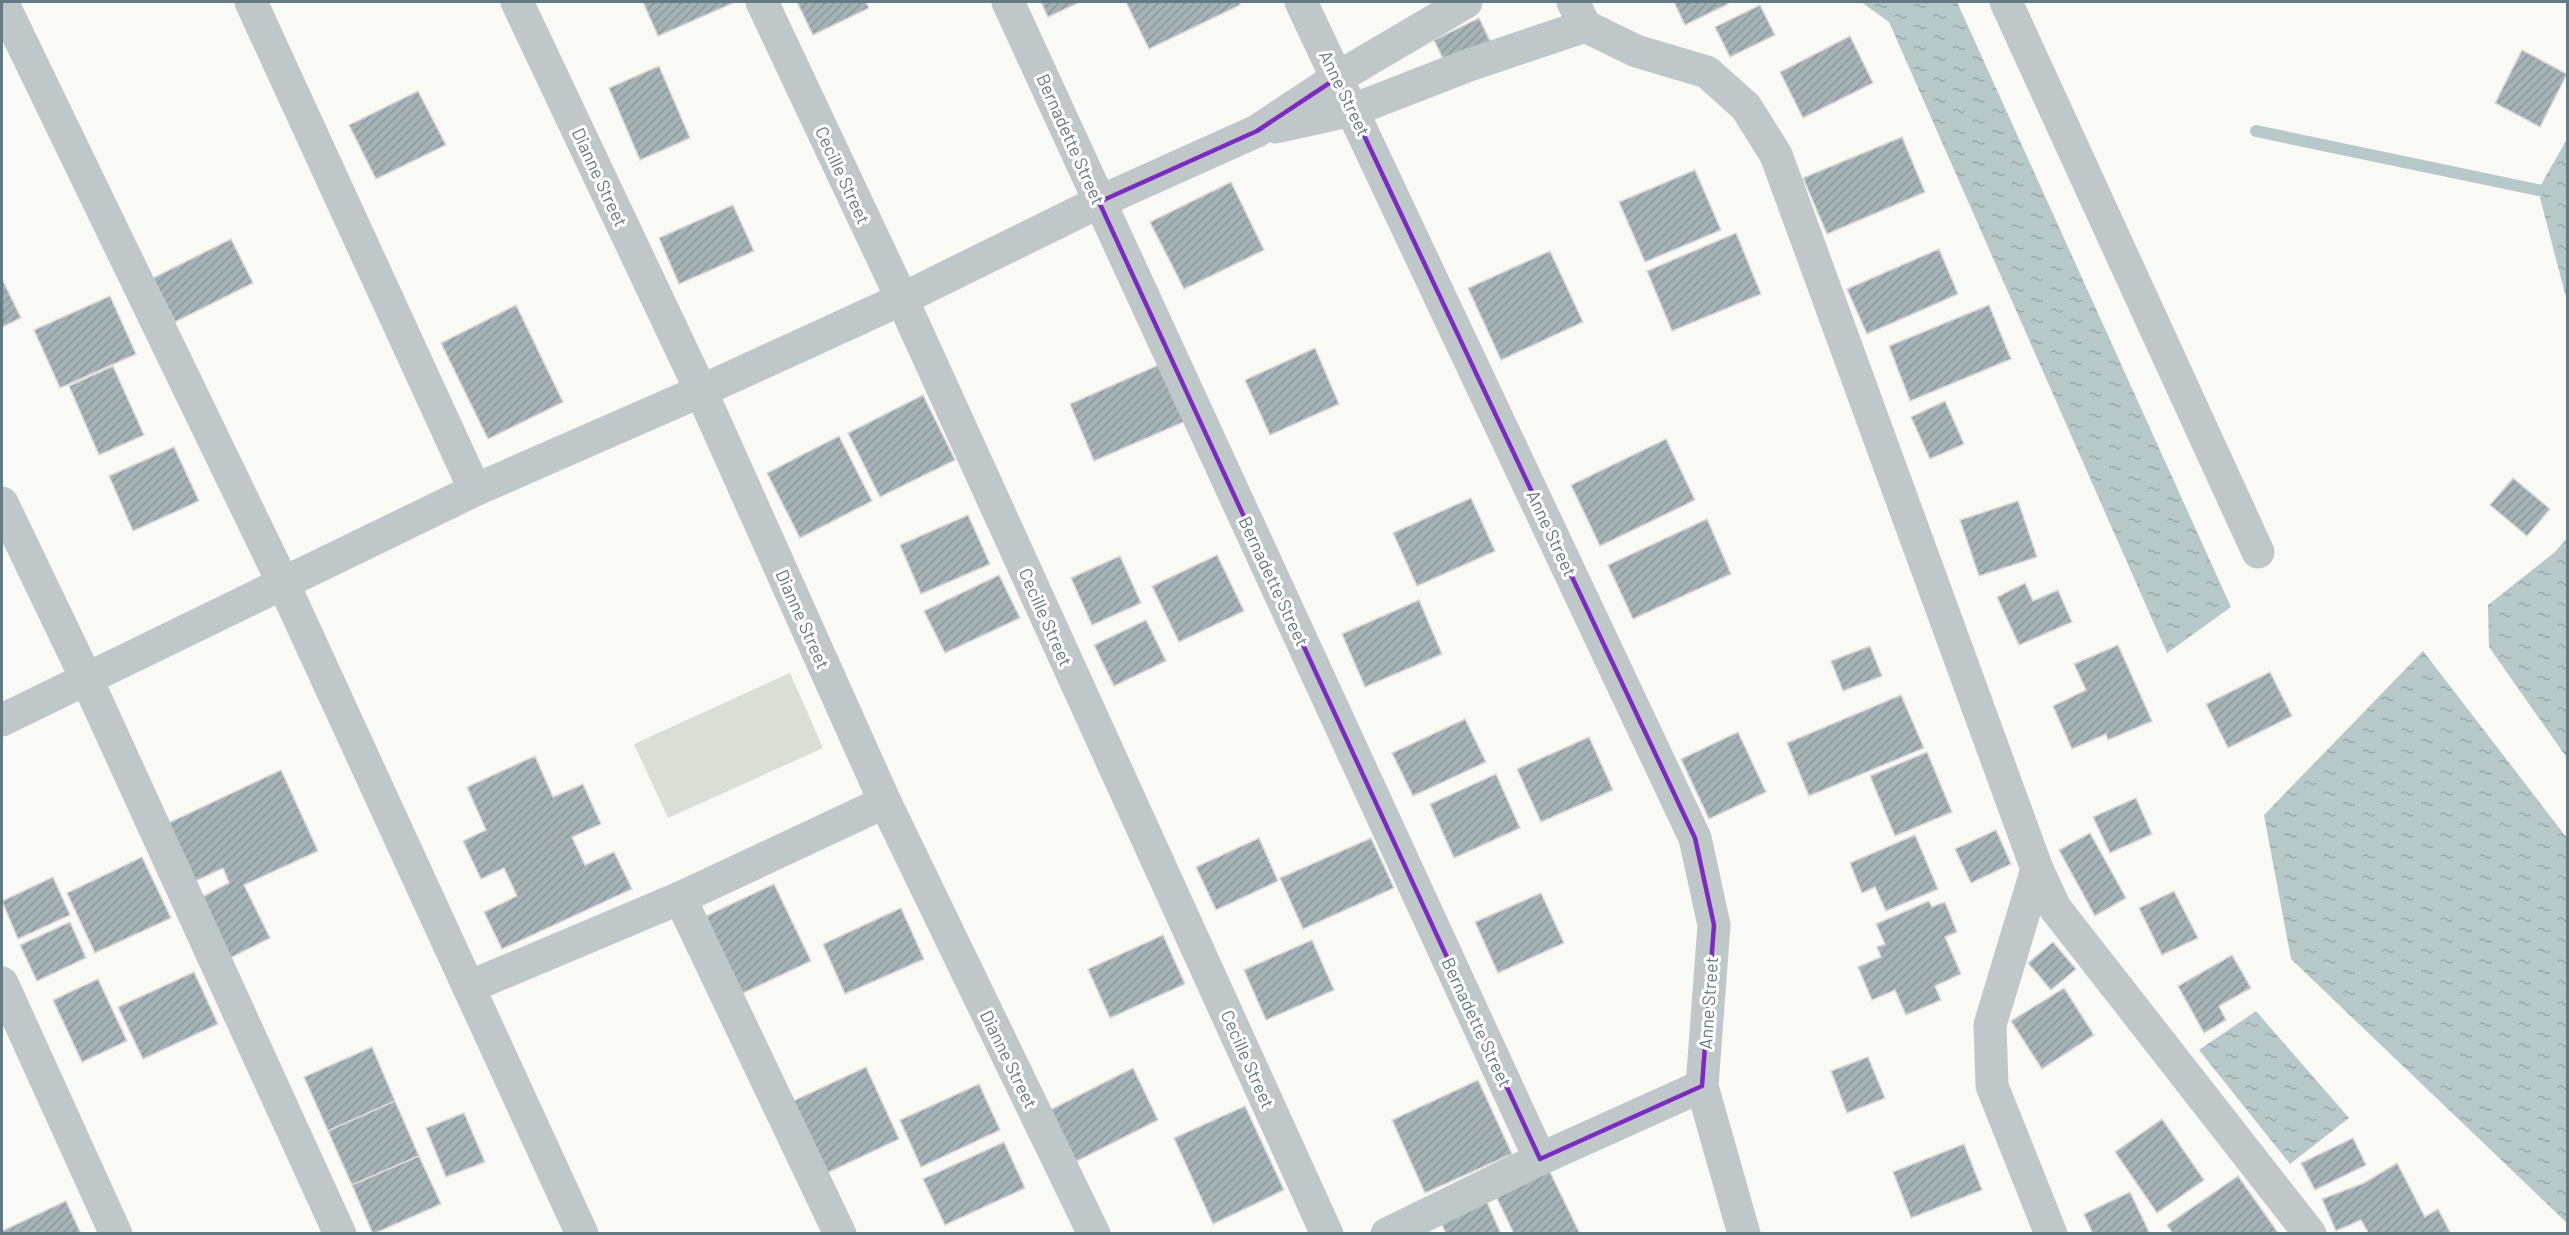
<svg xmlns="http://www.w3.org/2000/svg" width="2569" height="1235" font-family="Barlow,sans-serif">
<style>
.pitch{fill:#daded5}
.water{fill:url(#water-ripples)}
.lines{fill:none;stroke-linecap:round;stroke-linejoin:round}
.stream{stroke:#b7c8c9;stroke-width:12}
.building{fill:url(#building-hatch);stroke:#dbdad9;stroke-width:1.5}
.minor{stroke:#c0c7c9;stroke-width:33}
.marked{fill:none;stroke:#7b2cbf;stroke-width:4.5;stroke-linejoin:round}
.labels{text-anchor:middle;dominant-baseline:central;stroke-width:6;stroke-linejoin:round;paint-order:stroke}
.street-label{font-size:18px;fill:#637a82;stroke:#fff}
</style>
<defs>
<pattern id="water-ripples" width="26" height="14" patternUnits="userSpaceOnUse" patternTransform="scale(1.5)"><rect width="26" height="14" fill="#b7c8c9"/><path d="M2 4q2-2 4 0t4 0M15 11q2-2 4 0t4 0" fill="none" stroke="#98a7a9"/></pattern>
<pattern id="building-hatch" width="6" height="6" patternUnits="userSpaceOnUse" patternTransform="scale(1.5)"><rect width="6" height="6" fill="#a6b3b6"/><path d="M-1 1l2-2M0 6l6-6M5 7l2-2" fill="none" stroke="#8b9799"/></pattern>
</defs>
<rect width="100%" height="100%" fill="#f9f9f6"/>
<!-- pitch -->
<polygon class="pitch" points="790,673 823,748 668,818 634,744"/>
<!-- water -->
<g class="water">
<polygon points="1861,2 1957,2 2231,607 2167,653 1889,22"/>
<polygon points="2567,139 2567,301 2538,190"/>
<polygon points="2567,538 2567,758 2489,647 2488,605 2555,552"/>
<polygon points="2423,651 2567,838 2567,1223 2291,959 2264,815"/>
<polygon points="2256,1011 2349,1118 2290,1164 2199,1050"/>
</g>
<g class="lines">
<!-- stream -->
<polyline class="stream" points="2256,131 2538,190"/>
</g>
<!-- building -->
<g class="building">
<polygon points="643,2 732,2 733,3 658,36"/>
<polygon points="797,2 866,2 869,8 813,35"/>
<polygon points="1041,2 1080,2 1048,17"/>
<polygon points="1126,2 1239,2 1240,5 1149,49"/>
<polygon points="1674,2 1726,2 1728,4 1685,25"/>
<polygon points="1760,5 1775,35 1730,57 1715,27"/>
<polygon points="1479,18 1493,47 1448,69 1434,40"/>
<polygon points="1850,36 1873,83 1803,118 1780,72"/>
<polygon points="2522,50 2567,74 2540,127 2495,103"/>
<polygon points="659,66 690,138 640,160 609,88"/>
<polygon points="418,91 446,145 376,179 349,125"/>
<polygon points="1902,137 1925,192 1827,234 1803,178"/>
<polygon points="1695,170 1721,230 1645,262 1619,202"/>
<polygon points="1231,182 1264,250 1184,289 1150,222"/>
<polygon points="733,205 754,251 679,284 659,238"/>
<polygon points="1736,233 1761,294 1672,331 1647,271"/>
<polygon points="231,239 253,283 175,322 153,278"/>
<polygon points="1939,249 1958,294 1867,334 1847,289"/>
<polygon points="1550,251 1583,322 1501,360 1468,288"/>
<polygon points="2,279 21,318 2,327"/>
<polygon points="110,296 136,354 60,388 34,330"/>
<polygon points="516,305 563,402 488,439 441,343"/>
<polygon points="1989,305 2011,359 1910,401 1889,346"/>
<polygon points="1315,348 1339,404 1270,435 1245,380"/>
<polygon points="1163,363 1188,420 1094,461 1070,404"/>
<polygon points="113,366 144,435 99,455 69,386"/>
<polygon points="923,395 955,460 880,497 848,433"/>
<polygon points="1945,401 1964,444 1930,459 1911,417"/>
<polygon points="839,436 872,501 800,538 767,473"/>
<polygon points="1666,439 1695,500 1600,546 1571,485"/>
<polygon points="174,447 199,501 133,531 109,476"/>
<polygon points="2513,478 2550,509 2527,536 2490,505"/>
<polygon points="1471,498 1495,551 1417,586 1393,533"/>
<polygon points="2018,501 2037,557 1979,576 1960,520"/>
<polygon points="968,515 990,564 921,594 900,545"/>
<polygon points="1707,519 1731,574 1633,619 1608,565"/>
<polygon points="1217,555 1244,611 1179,642 1152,586"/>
<polygon points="1120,556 1141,603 1092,625 1071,578"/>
<polygon points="999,575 1020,618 945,653 924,611"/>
<polygon points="2025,583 2033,601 2058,590 2072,622 2019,645 1997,597"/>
<polygon points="1419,600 1442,654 1365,687 1342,634"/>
<polygon points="1146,620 1166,661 1114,686 1094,645"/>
<polygon points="2118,645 2152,721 2108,740 2106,734 2072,749 2053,706 2086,690 2074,664"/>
<polygon points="1870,646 1882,676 1843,691 1831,661"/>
<polygon points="2270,672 2292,716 2228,748 2206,704"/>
<polygon points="1901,695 1924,748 1809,796 1787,743"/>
<polygon points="1465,719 1486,762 1413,796 1392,753"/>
<polygon points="1738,732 1766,792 1709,819 1681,759"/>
<polygon points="1589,737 1613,790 1541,822 1517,769"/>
<polygon points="1927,752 1952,812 1895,836 1870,776"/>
<polygon points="535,756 553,797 583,784 601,824 572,837 585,865 614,852 632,889 502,949 484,912 517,896 504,868 481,879 463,841 486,830 467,787"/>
<polygon points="281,770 318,851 244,885 270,938 226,960 196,900 229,883 223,868 191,883 164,825"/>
<polygon points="1496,774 1520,828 1454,858 1430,804"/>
<polygon points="2136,798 2152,834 2110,853 2093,817"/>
<polygon points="1996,830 2011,864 1971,883 1955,849"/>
<polygon points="2090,833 2126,898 2095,916 2059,850"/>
<polygon points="1915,835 1938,889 1886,911 1875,887 1862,893 1850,863"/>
<polygon points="1259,838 1278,881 1216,910 1196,867"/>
<polygon points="1371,838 1394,888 1303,929 1280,878"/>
<polygon points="142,857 171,918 95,953 67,893"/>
<polygon points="53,877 70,915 18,939 2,901"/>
<polygon points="774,884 811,961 741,994 704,917"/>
<polygon points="2174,891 2198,938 2162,955 2139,908"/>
<polygon points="1541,893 1564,943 1498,973 1475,922"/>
<polygon points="1929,901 1932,907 1945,902 1957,932 1945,937 1961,974 1935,986 1941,1000 1906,1015 1895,990 1872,1000 1858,967 1881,957 1877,947 1885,944 1876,924"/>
<polygon points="901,908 924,959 845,994 823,944"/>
<polygon points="70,922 86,958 37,981 20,945"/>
<polygon points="1163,935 1185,984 1110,1018 1088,969"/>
<polygon points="1312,940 1334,990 1266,1020 1244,970"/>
<polygon points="2053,942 2076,969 2051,990 2028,963"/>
<polygon points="2232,955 2251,988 2219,1006 2226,1020 2204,1033 2178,986"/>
<polygon points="194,972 218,1024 143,1059 118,1007"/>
<polygon points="98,979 127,1041 82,1062 53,1000"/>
<polygon points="2064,988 2094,1035 2042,1069 2011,1021"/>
<polygon points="372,1047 395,1101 328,1131 304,1077"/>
<polygon points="1868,1057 1885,1098 1847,1113 1831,1071"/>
<polygon points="866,1067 899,1139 827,1173 793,1101"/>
<polygon points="1133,1068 1158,1120 1071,1164 1046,1112"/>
<polygon points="1478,1080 1512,1154 1425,1193 1392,1120"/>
<polygon points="979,1084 1000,1130 921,1167 900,1120"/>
<polygon points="395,1101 419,1156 352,1185 328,1131"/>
<polygon points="1245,1106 1284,1190 1213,1224 1174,1138"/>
<polygon points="464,1113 485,1162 446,1177 426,1128"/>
<polygon points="2162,1119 2204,1180 2157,1213 2115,1152"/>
<polygon points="2353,1138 2366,1165 2315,1190 2301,1163"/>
<polygon points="1004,1142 1025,1188 945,1225 923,1179"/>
<polygon points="1964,1144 1982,1190 1911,1218 1893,1172"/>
<polygon points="419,1156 441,1204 373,1234 352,1185"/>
<polygon points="2397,1163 2425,1217 2438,1209 2451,1234 2369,1234 2361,1220 2336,1231 2322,1199 2364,1183"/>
<polygon points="1548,1168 1580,1234 1514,1234 1495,1194"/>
<polygon points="2238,1176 2279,1234 2173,1234 2167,1225"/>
<polygon points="2130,1192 2150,1234 2093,1234 2084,1214"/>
<polygon points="1486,1200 1501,1234 1446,1234 1440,1220"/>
<polygon points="66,1201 81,1234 2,1234 2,1231"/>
</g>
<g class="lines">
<!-- minor -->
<g class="minor">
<polyline points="2,2 283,583 582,1234"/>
<polyline points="251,2 475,490"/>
<polyline points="517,2 701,391 885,802 1094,1234"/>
<polyline points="762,2 902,299 1327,1234"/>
<polyline points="1008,2 1540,1159"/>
<polyline points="1301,2 1695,838 1714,925 1702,1086 1744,1234"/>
<polyline points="1573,2 1585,26 1636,51 1707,72 1746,107 1776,155 2037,869 1990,1025 1992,1086 2051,1234"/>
<polyline points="2006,2 2258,552"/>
<polyline points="1276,127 1353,110 1469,65 1585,26"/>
<polyline points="2,503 87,680 340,1234"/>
<polyline points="2,720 475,490 701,391 902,299 1099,202 1257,131 1337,78 1466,2"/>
<polyline points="2037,869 2055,908 2310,1234"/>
<polyline points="680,898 840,1234"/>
<polyline points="2,983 116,1234"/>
<polyline points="469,987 680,898 885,802"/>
<polyline points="1387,1234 1540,1159 1702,1086"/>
</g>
</g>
<!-- marked area -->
<path class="marked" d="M 1337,78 L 1695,838 L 1714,925 L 1702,1086 L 1540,1159 L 1099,202 L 1257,131 Z"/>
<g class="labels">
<!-- street labels -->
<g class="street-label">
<text transform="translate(1345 93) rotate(64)">Anne Street</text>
<text transform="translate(1071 139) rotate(66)">Bernadette Street</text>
<text transform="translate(843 175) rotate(65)">Cecille Street</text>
<text transform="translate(600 177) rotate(65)">Dianne Street</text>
<text transform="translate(1552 533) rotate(65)">Anne Street</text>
<text transform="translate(1274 581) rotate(65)">Bernadette Street</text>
<text transform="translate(1046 617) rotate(66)">Cecille Street</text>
<text transform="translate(803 619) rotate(66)">Dianne Street</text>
<text transform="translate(1708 1003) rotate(-86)">Anne Street</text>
<text transform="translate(1477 1022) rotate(65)">Bernadette Street</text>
<text transform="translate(1009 1059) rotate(64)">Dianne Street</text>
<text transform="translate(1248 1059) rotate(66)">Cecille Street</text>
</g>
</g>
<!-- border -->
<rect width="2569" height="1235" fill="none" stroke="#637a82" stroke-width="6"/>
</svg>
